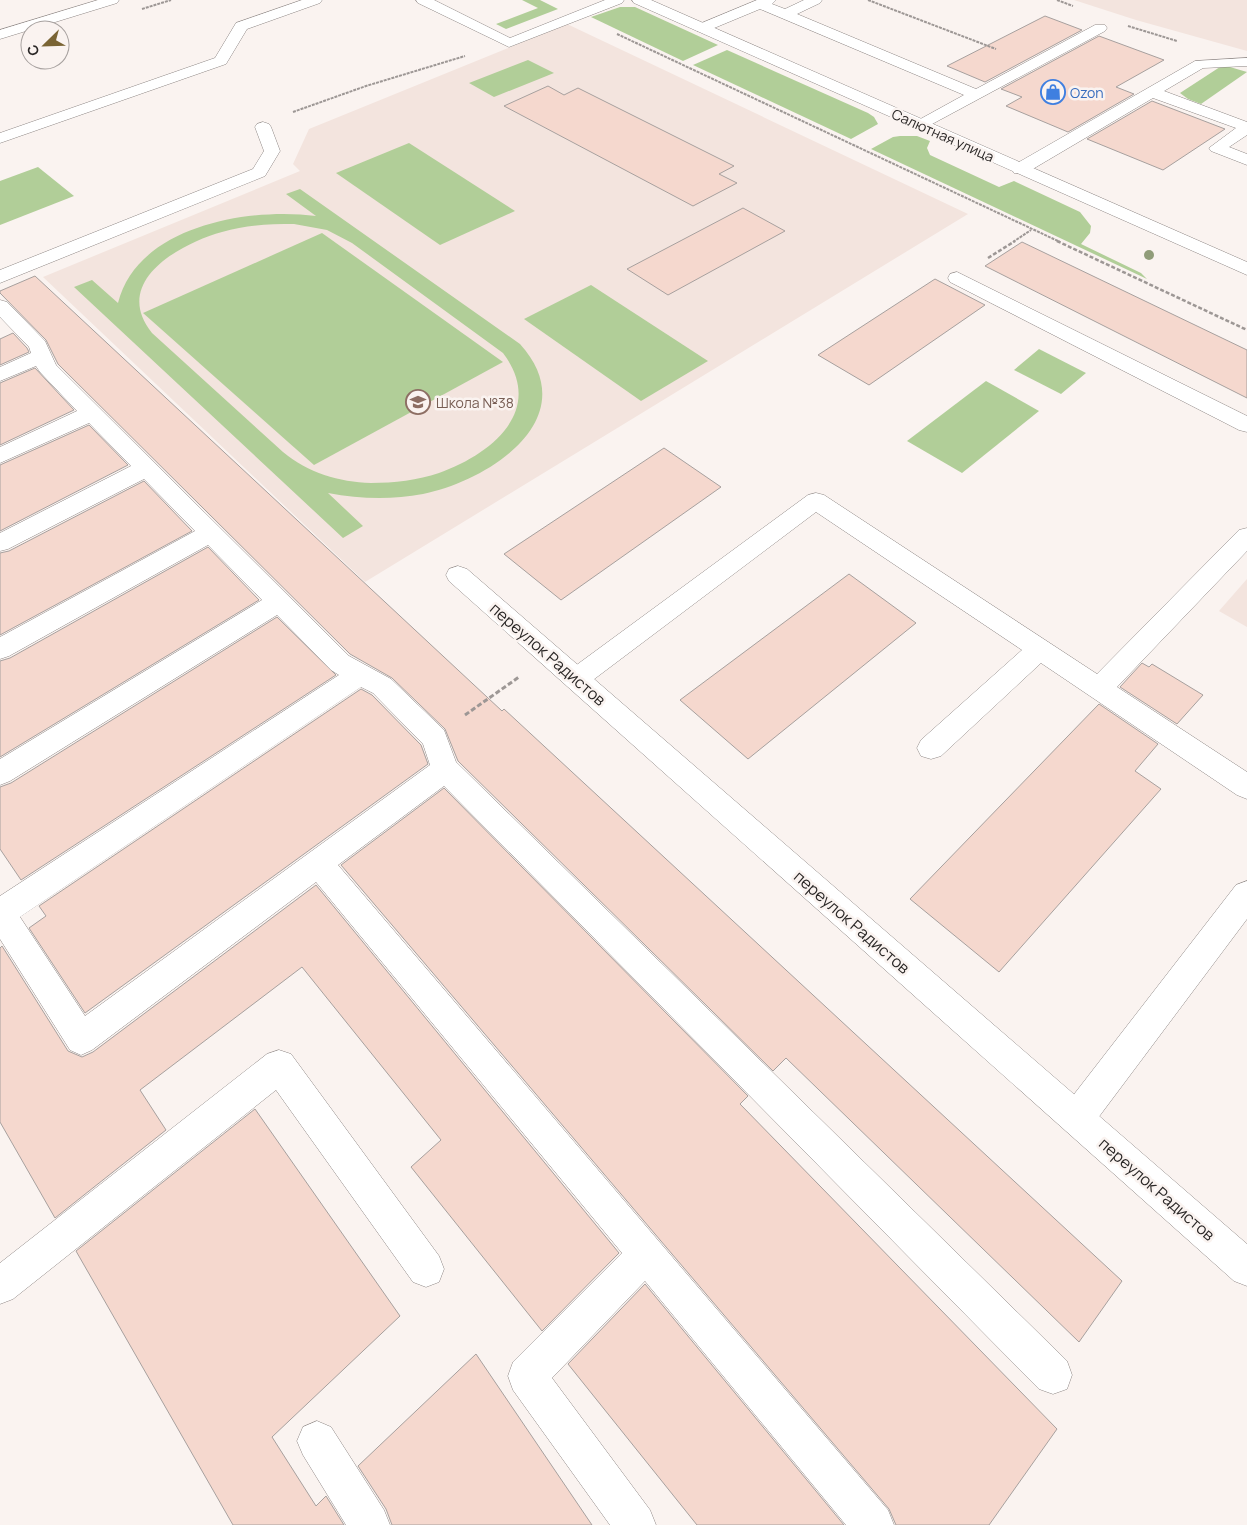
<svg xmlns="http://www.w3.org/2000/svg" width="1247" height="1525" font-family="Manrope,sans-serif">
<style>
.built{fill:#f3e4de}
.green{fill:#b1ce98;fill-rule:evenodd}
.building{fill:#f5d8ce;stroke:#a7a09e}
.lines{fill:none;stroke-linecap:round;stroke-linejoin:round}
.lane-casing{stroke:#8e8785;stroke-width:1}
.street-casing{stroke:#8e8785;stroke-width:1}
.secondary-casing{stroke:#8e8785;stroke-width:1}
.path-far2{stroke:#9d9795;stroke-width:2;stroke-dasharray:3 1;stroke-linecap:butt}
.path-far1{stroke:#9d9795;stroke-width:2.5;stroke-dasharray:4 2;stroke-linecap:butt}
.path{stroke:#9d9795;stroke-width:3;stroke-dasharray:5 2.5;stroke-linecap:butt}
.lane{fill:#fff;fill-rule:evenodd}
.street{fill:#fff;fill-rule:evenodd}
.secondary{fill:#fff;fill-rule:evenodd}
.tree{fill:#909c79}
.labels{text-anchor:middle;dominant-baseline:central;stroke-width:5;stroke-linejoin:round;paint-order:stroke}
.far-shop-label{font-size:14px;fill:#366cbe;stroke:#faf3f0;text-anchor:start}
.far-street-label{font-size:14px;fill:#2a2726;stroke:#faf3f0}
.far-education-label{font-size:14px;fill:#785e54;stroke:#faf3f0;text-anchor:start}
.street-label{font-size:16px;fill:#2a2726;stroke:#faf3f0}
</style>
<rect width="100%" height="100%" fill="#faf3f0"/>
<!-- built -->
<g class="built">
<polygon points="1074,0 1247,0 1247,51 1136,20"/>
<polygon points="567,24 968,214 365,582 43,277 300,171 293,164 309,129"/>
<polygon points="1247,579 1247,627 1219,611"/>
</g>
<!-- green -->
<g class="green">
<polygon points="522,0 540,0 558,9 506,29 496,24 538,8"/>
<polygon points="620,7 635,7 718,45 683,61 591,17"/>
<polygon points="727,50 868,113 874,117 878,124 851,139 693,65"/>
<polygon points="528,60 554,73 494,97 469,83"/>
<polygon points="1223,65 1247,72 1201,104 1188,99 1180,93"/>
<polygon points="900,136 917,136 930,141 927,148 930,155 999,187 1014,181 1080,212 1091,226 1090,233 1081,244 1141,273 1147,279 871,149 893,137"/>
<polygon points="409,143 515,211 440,245 336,173"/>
<polygon points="38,167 74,196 0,225 0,181"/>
<path d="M 300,189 L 520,344 C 586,417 491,480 423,494 C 391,500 360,499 328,493 L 363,526 L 343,538 L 74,287 L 92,280 L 118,303 C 137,226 249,207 316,216 L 286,194 ZM 294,224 L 327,230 L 352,243 L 503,353 C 546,410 492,454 439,473 C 418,480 394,483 371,483 C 339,482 308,473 283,452 L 152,333 C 111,282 179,244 222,232 C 246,225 269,224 294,224 Z"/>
<polygon points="322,233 503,362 314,465 143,313"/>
<polygon points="591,285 708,361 641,401 524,319"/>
<polygon points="1039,349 1086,373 1061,394 1014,370"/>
<polygon points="986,381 1039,411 962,473 907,441"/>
</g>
<!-- building -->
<g class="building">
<polygon points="1045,16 1082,30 985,82 947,66"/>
<polygon points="1099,36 1164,60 1116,87 1134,94 1068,132 1006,106 1022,97 1001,89"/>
<polygon points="548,86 564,95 578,88 734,166 719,174 737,183 693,206 504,106"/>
<polygon points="1152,101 1225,129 1163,170 1087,139"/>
<polygon points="743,208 785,231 668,295 627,269"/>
<polygon points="1022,242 1247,350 1247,398 985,266"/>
<polygon points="35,276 502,711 504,709 1122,1281 1079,1342 786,1058 773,1071 458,761 445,729 392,678 350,654 58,364 46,340 0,293 0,291"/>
<polygon points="935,279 985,305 869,385 818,355"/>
<polygon points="13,333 27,348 29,352 0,365 0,339"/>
<polygon points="35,368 74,410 0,445 0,383"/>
<polygon points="89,425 128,465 0,531 0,465"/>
<polygon points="664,448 721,487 561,600 504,554"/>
<polygon points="144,481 192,531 0,635 0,553 9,551"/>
<polygon points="208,547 259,600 0,757 0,661 10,658"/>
<polygon points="849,574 916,623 748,759 680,700"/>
<polygon points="277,617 336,675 21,880 0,849 0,787 11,783"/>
<polygon points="1142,663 1149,667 1152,664 1203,695 1177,724 1120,687"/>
<polygon points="361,689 372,695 421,745 428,764 85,1013 29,928 46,916 39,906"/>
<polygon points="1099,704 1158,744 1135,771 1161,789 999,972 910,899"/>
<polygon points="444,788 748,1096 740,1104 1057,1429 989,1525 896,1525 889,1509 341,865"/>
<polygon points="316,885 619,1253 542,1331 411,1167 441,1140 302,967 140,1090 166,1130 55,1218 0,1122 0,948 2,946 68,1051 82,1057 93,1052"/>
<polygon points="255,1109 400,1316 272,1437 316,1506 326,1496 344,1525 233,1525 76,1251"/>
<polygon points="645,1284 844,1525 697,1525 568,1364"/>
<polygon points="476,1354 592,1525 392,1525 386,1509 358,1466"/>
</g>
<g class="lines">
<defs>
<g id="lane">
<polygon points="302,0 322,0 320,3 247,29 226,64 0,143 0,133 215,58 236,23"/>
<polygon points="416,0 434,0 510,38 605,0 624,0 622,3 509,47 418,3"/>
<polygon points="757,0 776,0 772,4 785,9 804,0 822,0 820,3 797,14 976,89 1095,25 1105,25 1107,28 1105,31 921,130 915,128 913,125 915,122 964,95 760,9 707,31 697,31 695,28 697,25"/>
<polygon points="1247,58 1247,66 1203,68 1164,91 1247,122 1247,135 1229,147 1247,154 1247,165 1211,151 1209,148 1236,128 1153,98 1026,173 1014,173 1012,169 1014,165 1195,61"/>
<polygon points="263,122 269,124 271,127 280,151 265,176 0,283 0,270 253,169 264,151 255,127 257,124"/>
<polygon points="957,272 1247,416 1247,432 1239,430 950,282 948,278 950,274"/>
<path d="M 0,300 L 7,302 L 45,341 L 56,365 L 349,656 L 391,679 L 444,730 L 456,762 L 1067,1361 L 1072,1375 L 1067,1389 L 1053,1394 L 1039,1389 L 444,786 L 338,865 L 888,1510 L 894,1525 L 846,1525 L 645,1281 L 552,1378 L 650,1510 L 656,1525 L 610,1525 L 513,1390 L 508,1376 L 513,1362 L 622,1253 L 316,882 L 92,1050 L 81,1055 L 70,1050 L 0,939 L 0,896 L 339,675 L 331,670 L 277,615 L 10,781 L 0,785 L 0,759 L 262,600 L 208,545 L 9,656 L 0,659 L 0,637 L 195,531 L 144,479 L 8,549 L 0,551 L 0,533 L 131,466 L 89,423 L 0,463 L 0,447 L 77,411 L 40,372 L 36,366 L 0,381 L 0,367 L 31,353 L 29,347 L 0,317 ZM 361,687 L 373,693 L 423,744 L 430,765 L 85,1016 L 20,917 Z"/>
<polygon points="816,493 824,495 1097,674 1239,530 1247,528 1247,551 1117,687 1247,772 1247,799 1237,795 1041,663 941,756 931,759 921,756 917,748 921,740 1022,650 816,512 585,686 576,689 567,686 563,679 567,672 808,495"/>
<polygon points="1247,881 1247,919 1089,1130 1077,1135 1065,1130 1060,1118 1065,1106 1236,885"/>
<polygon points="279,1050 291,1054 439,1256 444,1269 439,1282 426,1287 413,1282 276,1090 13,1299 0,1304 0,1263 267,1054"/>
<polygon points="317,1421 331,1427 384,1510 390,1525 346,1525 303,1455 297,1441 303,1427"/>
</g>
<polygon id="street" points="458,566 467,569 1247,1244 1247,1286 1234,1281 449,581 446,575 449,569"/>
<g id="secondary">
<polygon points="98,0 119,0 117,3 0,39 0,30"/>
<polygon points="632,0 651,0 1247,262 1247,275 634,3"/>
</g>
</defs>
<!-- lane casing -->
<use href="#lane" class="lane-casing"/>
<!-- street casing -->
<use href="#street" class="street-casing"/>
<!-- secondary casing -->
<use href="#secondary" class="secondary-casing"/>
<!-- path-far2 -->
<g class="path-far2">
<polyline points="868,0 996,49"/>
<polyline points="1057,0 1073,6"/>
<polyline points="142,9 171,0"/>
<polyline points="1128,26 1177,41"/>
<polyline points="617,34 1060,242"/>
<polyline points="293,112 366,86 465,56"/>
<polyline points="1013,242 1031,230"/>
</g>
<!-- path-far1 -->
<g class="path-far1">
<polyline points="1057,241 1247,330"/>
<polyline points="988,258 1015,241"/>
</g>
<!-- path -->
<polyline class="path" points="465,715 519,677"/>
<!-- lane -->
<use href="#lane" class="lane"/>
<!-- street -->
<use href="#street" class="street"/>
<!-- secondary -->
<use href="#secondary" class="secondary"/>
</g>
<!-- trees -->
<circle class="tree" cx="1149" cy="255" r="5"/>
<!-- icons -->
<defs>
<symbol id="shop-ring" viewBox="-11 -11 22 22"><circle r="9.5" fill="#faf3f0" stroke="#3f7fe0" stroke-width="1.5"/><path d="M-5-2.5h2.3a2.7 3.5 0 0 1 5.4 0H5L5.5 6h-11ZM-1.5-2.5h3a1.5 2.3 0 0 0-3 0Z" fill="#3f7fe0"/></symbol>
<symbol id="school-ring" viewBox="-11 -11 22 22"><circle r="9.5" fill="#faf3f0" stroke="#8d6e63" stroke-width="1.5"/><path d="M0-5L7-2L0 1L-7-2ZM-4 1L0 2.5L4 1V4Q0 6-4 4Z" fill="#8d6e63"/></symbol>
</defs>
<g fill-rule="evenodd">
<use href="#shop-ring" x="1039" y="78" width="28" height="28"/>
<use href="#school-ring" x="404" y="388" width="28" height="28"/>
</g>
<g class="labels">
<!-- far-shop labels -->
<g class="far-shop-label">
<text x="1070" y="92">Ozon</text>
</g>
<!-- far-street labels -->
<g class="far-street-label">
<text transform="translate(943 135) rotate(24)">Салютная улица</text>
</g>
<!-- far-education labels -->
<g class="far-education-label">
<text x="436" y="402">Школа №38</text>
</g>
<!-- street labels -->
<g class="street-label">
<text transform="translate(548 654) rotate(41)">переулок Радистов</text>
<text transform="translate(852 922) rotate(41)">переулок Радистов</text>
<text transform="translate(1157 1189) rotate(41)">переулок Радистов</text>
</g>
</g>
<!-- north arrow -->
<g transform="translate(45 45) rotate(247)"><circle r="24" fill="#faf3f0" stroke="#a7a19f"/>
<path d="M0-4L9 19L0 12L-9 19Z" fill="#7a6434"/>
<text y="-8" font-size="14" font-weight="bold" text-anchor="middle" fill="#2a2726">С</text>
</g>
</svg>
